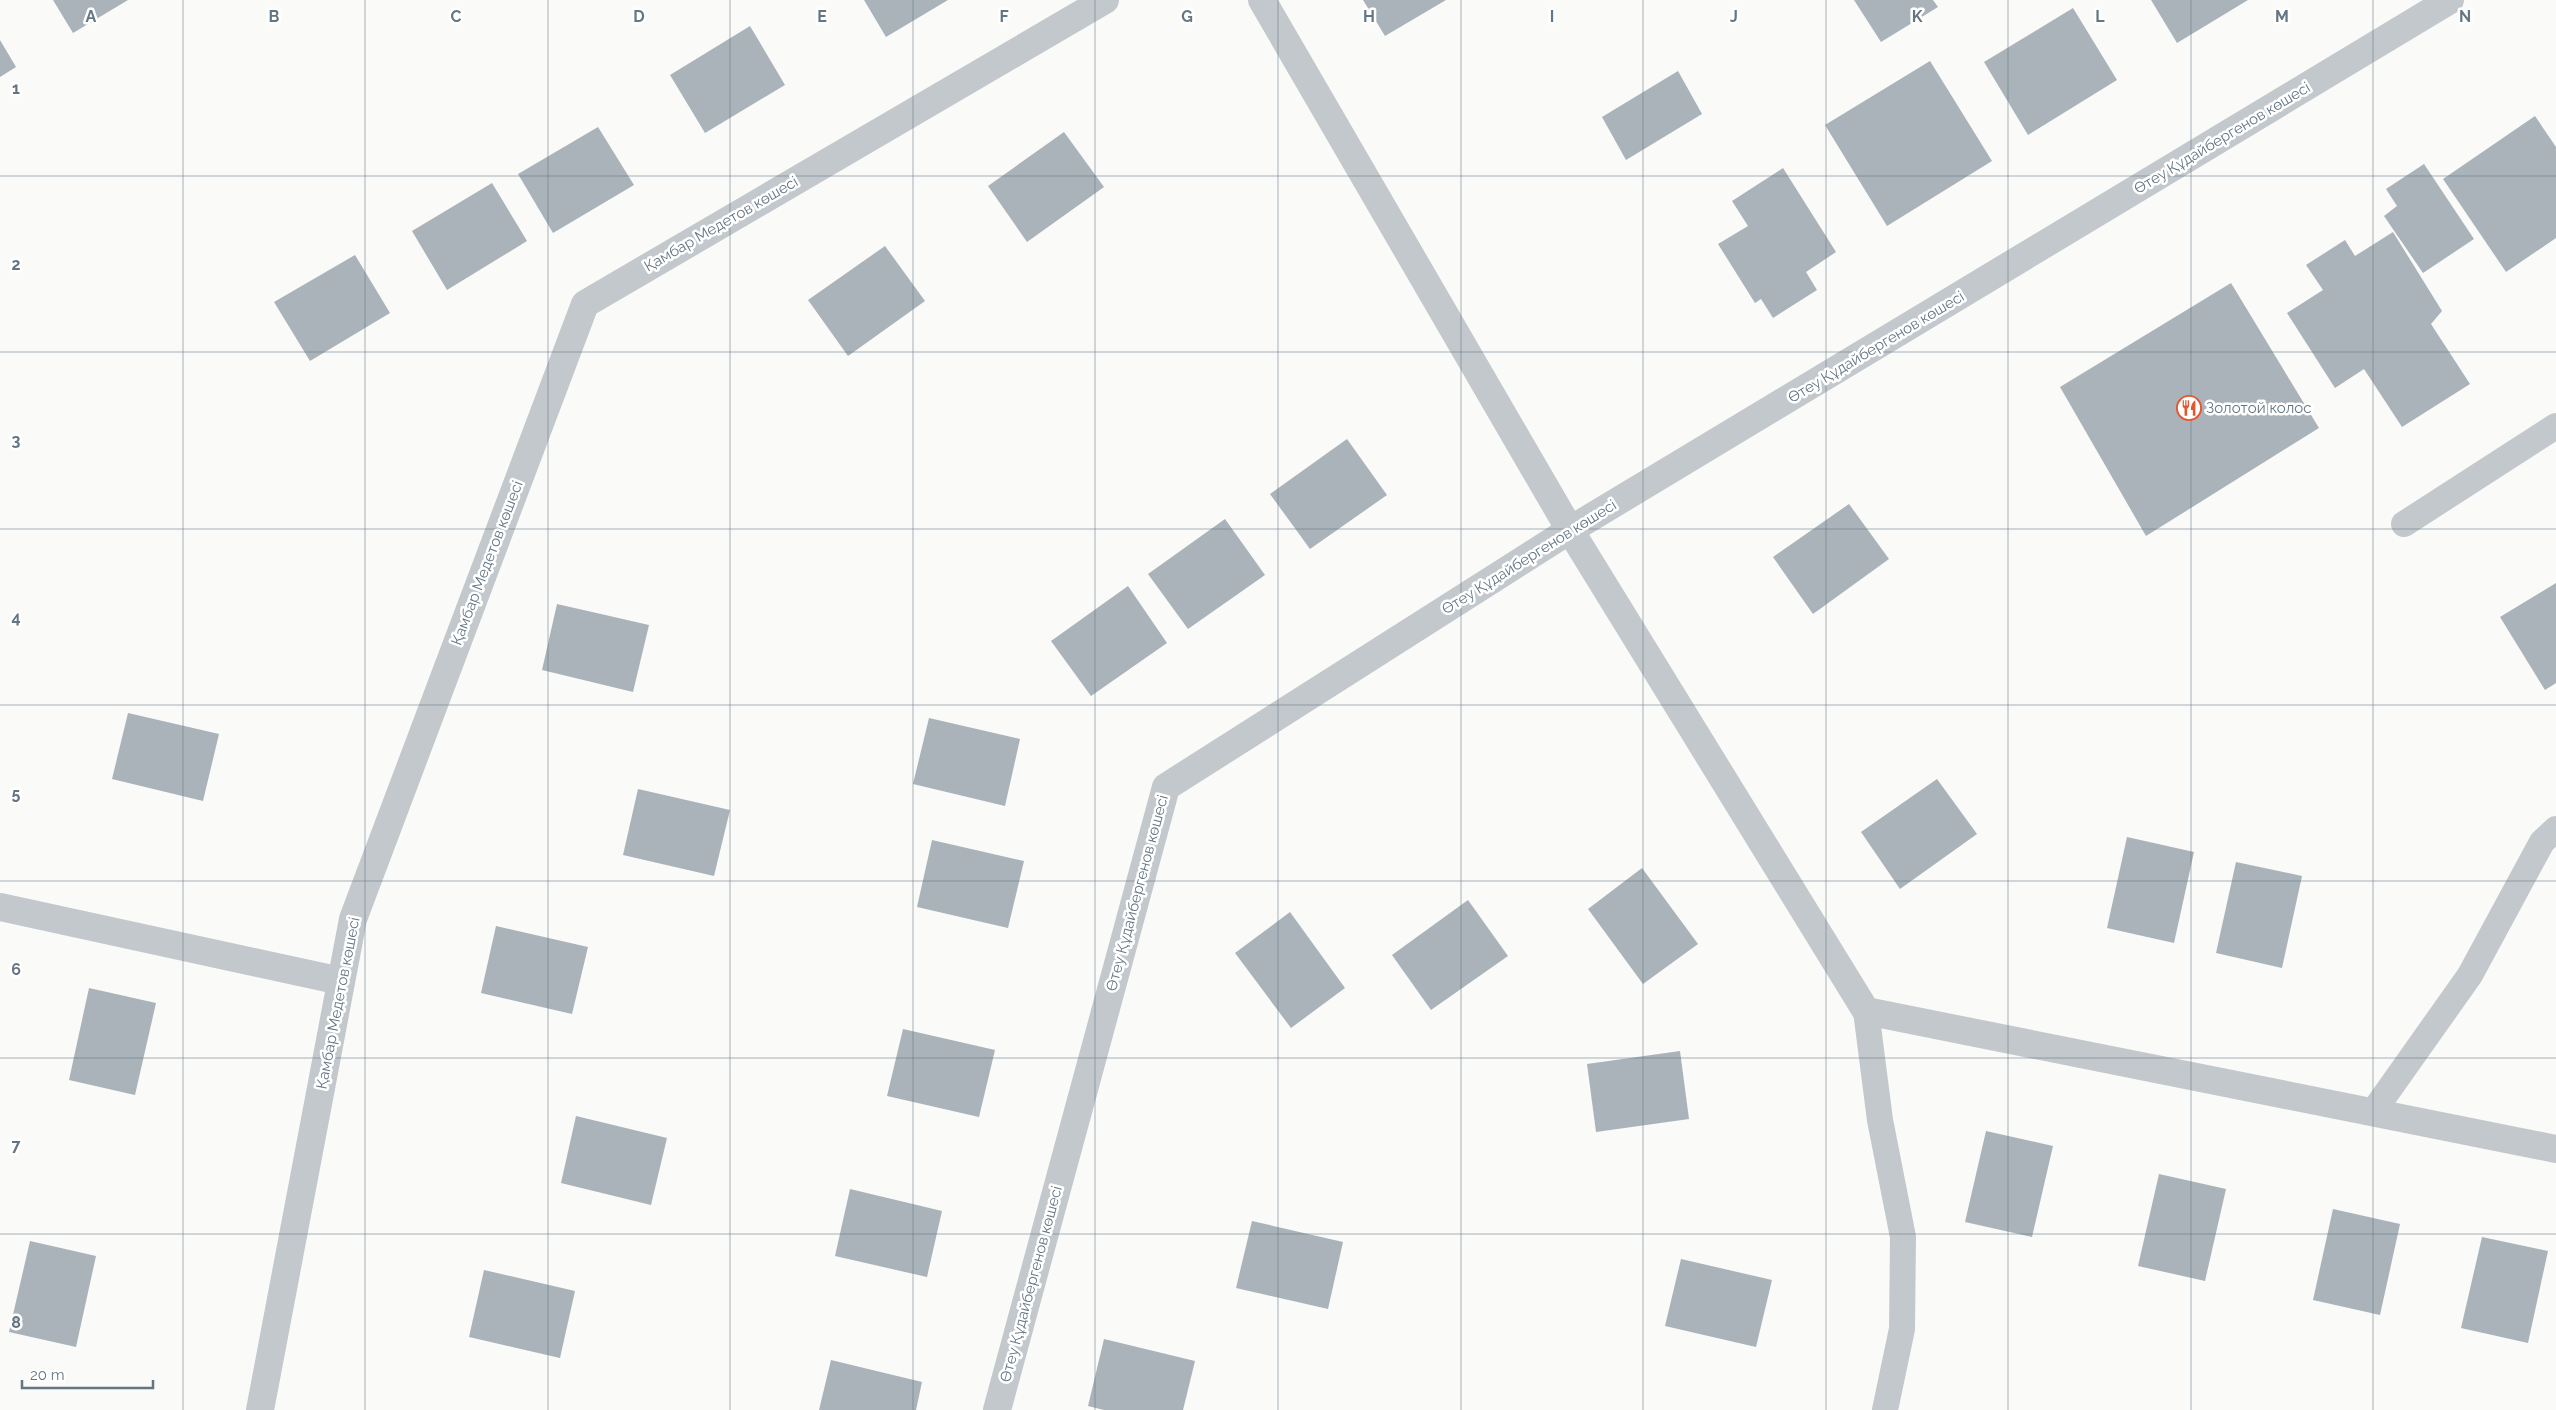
<svg xmlns="http://www.w3.org/2000/svg" width="2556" height="1410" font-family="Raleway,sans-serif">
<style>
.building{fill:#aab3b9}
.lines{fill:none;stroke-linecap:round;stroke-linejoin:round}
.lane{stroke:#c3c8cc;stroke-width:26}
.street{stroke:#c3c8cc;stroke-width:28}
.grid{fill:none;stroke:#657683;stroke-width:1;stroke-opacity:0.55}
.labels{text-anchor:middle;dominant-baseline:central;stroke-width:5;stroke-linejoin:round;paint-order:stroke}
.street-label{font-size:15px;fill:#657683;stroke:#fff}
.poi-label{font-size:15px;fill:#657683;stroke:#fff;text-anchor:start}
.grid-label{font-size:16px;text-anchor:middle;font-weight:bold;fill:#657683;stroke:#fff;stroke-width:5;stroke-linejoin:round;paint-order:stroke}
</style>
<rect width="100%" height="100%" fill="#fafaf8"/>
<!-- building -->
<g class="building">
<polygon points="53,0 128,0 73,33"/>
<polygon points="864,0 948,0 886,37"/>
<polygon points="1363,0 1446,0 1385,36"/>
<polygon points="1854,0 1933,0 1938,7 1881,42"/>
<polygon points="2151,0 2248,0 2177,43"/>
<polygon points="2073,8 2117,80 2028,135 1984,62"/>
<polygon points="750,26 785,85 705,133 670,75"/>
<polygon points="0,40 16,67 0,77"/>
<polygon points="1930,61 1992,161 1887,226 1825,125"/>
<polygon points="1678,71 1702,114 1626,160 1602,117"/>
<polygon points="2535,116 2556,147 2556,238 2506,272 2443,179"/>
<polygon points="598,127 634,185 553,233 518,174"/>
<polygon points="1064,132 1104,187 1027,242 988,186"/>
<polygon points="2424,164 2474,239 2423,273 2384,216 2397,206 2386,189"/>
<polygon points="1783,168 1836,252 1806,272 1817,290 1773,318 1761,299 1755,303 1718,244 1748,226 1732,201"/>
<polygon points="492,183 527,241 447,290 412,231"/>
<polygon points="2393,232 2442,311 2431,324 2470,384 2402,427 2364,369 2335,388 2287,313 2323,290 2306,265 2345,240 2355,256"/>
<polygon points="885,246 925,301 848,356 808,300"/>
<polygon points="355,255 390,313 310,361 274,302"/>
<polygon points="2231,283 2319,428 2146,536 2060,387"/>
<polygon points="1347,439 1387,495 1310,549 1270,494"/>
<polygon points="1849,504 1889,559 1813,614 1773,557"/>
<polygon points="1225,519 1265,575 1188,629 1148,574"/>
<polygon points="2556,583 2556,683 2545,690 2500,617"/>
<polygon points="1128,586 1167,643 1091,696 1051,641"/>
<polygon points="557,604 649,625 633,692 542,670"/>
<polygon points="128,713 219,734 203,801 112,779"/>
<polygon points="929,718 1020,739 1005,806 913,784"/>
<polygon points="1937,779 1977,834 1900,889 1861,832"/>
<polygon points="638,789 730,810 714,876 623,855"/>
<polygon points="2127,837 2194,852 2174,943 2107,928"/>
<polygon points="932,840 1024,861 1008,928 917,907"/>
<polygon points="2236,862 2302,876 2282,968 2216,953"/>
<polygon points="1642,868 1698,944 1643,984 1588,909"/>
<polygon points="1468,900 1508,956 1431,1010 1392,955"/>
<polygon points="1290,912 1345,988 1291,1028 1235,953"/>
<polygon points="496,926 588,947 572,1014 481,993"/>
<polygon points="89,988 156,1003 135,1095 69,1080"/>
<polygon points="903,1029 995,1050 979,1117 887,1096"/>
<polygon points="1680,1051 1689,1119 1596,1132 1587,1064"/>
<polygon points="576,1116 667,1138 651,1205 561,1183"/>
<polygon points="1986,1131 2053,1146 2032,1237 1965,1222"/>
<polygon points="2159,1174 2226,1189 2205,1281 2138,1266"/>
<polygon points="850,1189 942,1211 927,1277 835,1256"/>
<polygon points="2333,1209 2400,1224 2380,1315 2313,1300"/>
<polygon points="1252,1221 1343,1242 1328,1309 1236,1288"/>
<polygon points="2482,1237 2548,1251 2528,1343 2461,1328"/>
<polygon points="30,1241 96,1256 76,1347 9,1332"/>
<polygon points="1681,1259 1772,1280 1756,1347 1665,1326"/>
<polygon points="484,1270 575,1291 560,1358 469,1337"/>
<polygon points="1104,1339 1195,1361 1183,1410 1104,1410 1088,1406"/>
<polygon points="831,1360 922,1382 916,1410 819,1410"/>
</g>
<g class="lines">
<!-- lane -->
<g class="lane">
<polyline points="2404,524 2556,426"/>
<polyline points="1866,1011 1880,1120 1903,1237 1902,1329 1885,1410"/>
<polyline points="2373,1112 2470,975 2542,842 2556,829"/>
</g>
<!-- street -->
<g class="street">
<polyline points="1262,0 1570,530 1866,1011 2556,1149"/>
<polyline points="0,907 341,981"/>
<polyline points="260,1410 353,919 585,304 1105,0"/>
<polyline points="997,1410 1166,787 1570,530 2450,0"/>
</g>
</g>
<!-- grid -->
<path class="grid" d="M 183,0 L 183,1410M 365,0 L 365,1410M 548,0 L 548,1410M 730,0 L 730,1410M 913,0 L 913,1410M 1095,0 L 1095,1410M 1278,0 L 1278,1410M 1461,0 L 1461,1410M 1643,0 L 1643,1410M 1826,0 L 1826,1410M 2008,0 L 2008,1410M 2191,0 L 2191,1410M 2373,0 L 2373,1410M 0,176 L 2556,176M 0,352 L 2556,352M 0,529 L 2556,529M 0,705 L 2556,705M 0,881 L 2556,881M 0,1058 L 2556,1058M 0,1234 L 2556,1234"/>
<!-- icons -->
<defs>
<symbol id="restaurant-ring" viewBox="-11 -11 22 22"><circle r="9.5" fill="#fff" stroke="#e4572e" stroke-width="1.5"/><path d="M-5-6h1v4h1v-4h1v4h1v-4h1v5L-1.5 .5V6h-2V.5L-5-1ZM5-6V6H3V1.5H1.5Q1.5-4 5-6Z" fill="#e4572e"/></symbol>
</defs>
<g fill-rule="evenodd">
<use href="#restaurant-ring" x="2175" y="394" width="28" height="28"/>
</g>
<g class="labels">
<!-- street labels -->
<g class="street-label">
<text transform="translate(2222 138) rotate(-31)">Өтеу Құдайбергенов көшесі</text>
<text transform="translate(721 224) rotate(-30)">Қамбар Медетов көшесі</text>
<text transform="translate(1876 347) rotate(-31)">Өтеу Құдайбергенов көшесі</text>
<text transform="translate(1529 557) rotate(-32)">Өтеу Құдайбергенов көшесі</text>
<text transform="translate(487 563) rotate(-69)">Қамбар Медетов көшесі</text>
<text transform="translate(1137 893) rotate(-75)">Өтеу Құдайбергенов көшесі</text>
<text transform="translate(338 1003) rotate(-79)">Қамбар Медетов көшесі</text>
<text transform="translate(1031 1284) rotate(-75)">Өтеу Құдайбергенов көшесі</text>
</g>
<!-- poi labels -->
<g class="poi-label">
<text x="2206" y="408">Золотой колос</text>
</g>
</g>
<g class="grid-label">
<text x="91" y="22">A</text>
<text x="274" y="22">B</text>
<text x="456" y="22">C</text>
<text x="639" y="22">D</text>
<text x="822" y="22">E</text>
<text x="1004" y="22">F</text>
<text x="1187" y="22">G</text>
<text x="1369" y="22">H</text>
<text x="1552" y="22">I</text>
<text x="1734" y="22">J</text>
<text x="1917" y="22">K</text>
<text x="2100" y="22">L</text>
<text x="2282" y="22">M</text>
<text x="2465" y="22">N</text>
<text x="16" y="94">1</text>
<text x="16" y="270">2</text>
<text x="16" y="446">3</text>
<text x="16" y="623">4</text>
<text x="16" y="799">5</text>
<text x="16" y="975">6</text>
<text x="16" y="1151">7</text>
<text x="16" y="1328">8</text>
</g>
<!-- scale -->
<path d="M22 1380v8h131v-8" fill="none" stroke="#657683" stroke-width="2.5"/>
<text x="30" y="1380" font-size="15" fill="#657683" stroke="#ffffff" stroke-width="4" paint-order="stroke">20 m</text>
</svg>
